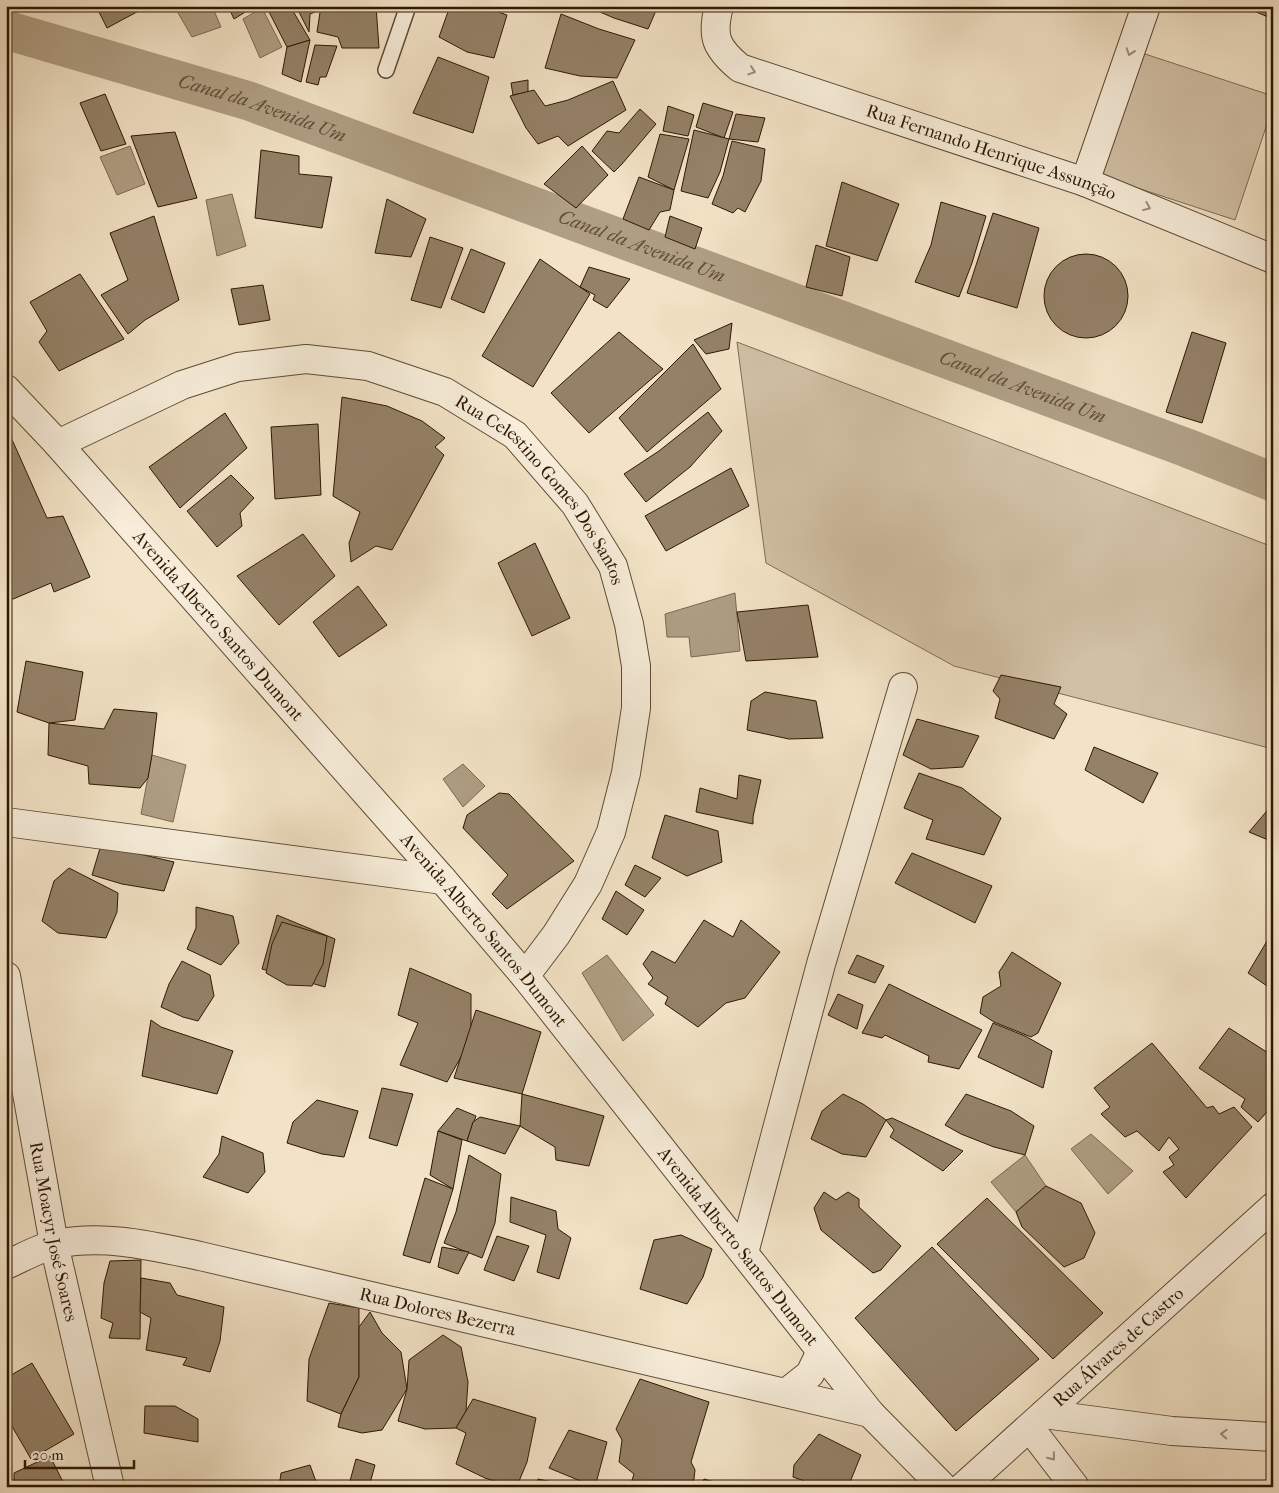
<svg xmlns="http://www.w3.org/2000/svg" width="1279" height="1493" font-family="'IM FELL French Canon',serif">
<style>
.green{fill:#d1c0a5;stroke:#806c54}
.water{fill:#af9e83;stroke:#7b684f}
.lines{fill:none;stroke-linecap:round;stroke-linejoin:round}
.canal{stroke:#af9e83;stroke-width:39}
.building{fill:#948168;stroke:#2e1702}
.service-casing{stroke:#5f4a33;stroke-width:18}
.minor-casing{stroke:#5f4a33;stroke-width:30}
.tertiary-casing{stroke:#5f4a33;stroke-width:30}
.service{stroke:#f7edda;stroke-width:15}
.minor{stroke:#f7edda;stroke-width:28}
.tertiary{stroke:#f7edda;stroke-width:28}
.oneway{stroke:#9d8d79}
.labels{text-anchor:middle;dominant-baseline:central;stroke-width:4;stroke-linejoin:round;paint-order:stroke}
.street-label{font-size:18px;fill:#2e1702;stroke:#f7edda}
.water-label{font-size:19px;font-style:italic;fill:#624d36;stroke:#f7edda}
</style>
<rect width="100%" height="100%" fill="#f2e3c6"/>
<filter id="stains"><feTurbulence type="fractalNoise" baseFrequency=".004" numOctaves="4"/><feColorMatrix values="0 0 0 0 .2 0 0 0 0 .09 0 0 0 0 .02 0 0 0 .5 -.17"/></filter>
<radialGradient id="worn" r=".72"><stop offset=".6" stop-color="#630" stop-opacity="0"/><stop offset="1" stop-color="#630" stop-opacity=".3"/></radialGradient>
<!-- green -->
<g class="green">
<polygon points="1142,53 1273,96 1273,106 1235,220 1101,176"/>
<polygon points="737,342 1273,547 1273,749 954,666 766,563"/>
</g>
<!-- water -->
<g class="water">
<polygon points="174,6 212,6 221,27 192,37"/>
<polygon points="262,8 282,47 260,58 243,19"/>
<polygon points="130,146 145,184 117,195 100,157"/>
<polygon points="232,194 246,246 217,256 206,200"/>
<polygon points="735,593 740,651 691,657 689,637 667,637 665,614"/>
<polygon points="152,755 186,765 173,822 141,814"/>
<polygon points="463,764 485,786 463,807 443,779"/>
<polygon points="607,955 654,1015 623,1041 582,973"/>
<polygon points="1091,1134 1133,1171 1108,1194 1071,1149"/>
<polygon points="1025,1155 1046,1186 1016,1212 991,1182"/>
</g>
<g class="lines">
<!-- canal -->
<path class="canal" id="s1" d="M 6,30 L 249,101 L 1187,448 L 1273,482"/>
</g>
<!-- building -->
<g class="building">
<polygon points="96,6 148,6 107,28"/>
<polygon points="228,6 255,6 234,19"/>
<polygon points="272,6 290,6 310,40 287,47 267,8"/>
<polygon points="296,6 315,6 315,12 310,14 309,32"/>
<polygon points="321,6 376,6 379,48 342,48 338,37 317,32"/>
<polygon points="450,6 480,6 507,15 494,58 467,52 439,37"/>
<polygon points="586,6 658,6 648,29 614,18"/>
<polygon points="1245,6 1273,6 1273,19 1244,7"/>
<polygon points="561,14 599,29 635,40 617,78 580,76 545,68"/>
<polygon points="310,40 301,82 282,74 287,47"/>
<polygon points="315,45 337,46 326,77 320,77 318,85 306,82"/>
<polygon points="438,57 489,77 473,133 413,113"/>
<polygon points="1273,75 1273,97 1267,95"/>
<polygon points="528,80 528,92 513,95 511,83"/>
<polygon points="613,81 626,110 568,146 558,136 538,144 526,128 510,96 534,90 545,106 568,100"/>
<polygon points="105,94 126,144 101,151 80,103"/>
<polygon points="703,103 733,112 724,138 696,127"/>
<polygon points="668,106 694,115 688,136 663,131"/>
<polygon points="640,109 656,124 622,164 614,172 592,151 607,131 619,133"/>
<polygon points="736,114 765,118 758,142 729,139"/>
<polygon points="694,130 729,139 720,172 708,198 681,191"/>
<polygon points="175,132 197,198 158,207 131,136"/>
<polygon points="660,134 689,139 674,190 648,177"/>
<polygon points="732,141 765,149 761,181 745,212 738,208 733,213 712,204 723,176"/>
<polygon points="582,146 608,175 576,208 544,184"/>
<polygon points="261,150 299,156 299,174 332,177 322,228 255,218"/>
<polygon points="639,177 674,190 670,210 660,212 649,230 623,219"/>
<polygon points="842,182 899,204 877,261 826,246"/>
<polygon points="387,199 426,219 411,257 375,253"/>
<polygon points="941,202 986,216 972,263 959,297 915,282 931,245"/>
<polygon points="993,213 1039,228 1017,308 967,293"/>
<polygon points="154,216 179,300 145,320 128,334 101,295 128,280 110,233"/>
<polygon points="670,216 702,228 695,249 665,237"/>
<polygon points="430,237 463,248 441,308 411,300"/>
<polygon points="816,245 850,257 842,296 806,287"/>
<polygon points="471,249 505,263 484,313 451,299"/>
<circle cx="1086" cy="296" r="42"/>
<polygon points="540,259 590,294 533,387 482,356"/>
<polygon points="589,267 630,279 607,308 593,300 595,295 580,287"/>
<polygon points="80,274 124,339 59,371 39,342 47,331 30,302"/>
<polygon points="263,285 270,320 239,325 231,289"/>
<polygon points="732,323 729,349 706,354 694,340"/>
<polygon points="619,332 663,369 589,433 551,393"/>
<polygon points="1192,332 1226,343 1202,423 1166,412"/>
<polygon points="693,344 721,389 647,452 619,418"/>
<polygon points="342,397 387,406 422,421 445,438 435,447 444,455 392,550 376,546 351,562 349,543 360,512 333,496"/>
<polygon points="708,412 722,431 690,467 646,502 624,474 659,451"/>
<polygon points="225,413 247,448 180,508 149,467"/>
<polygon points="318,424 321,495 275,499 271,427"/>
<polygon points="6,426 47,518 63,516 90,577 54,592 51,583 6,602"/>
<polygon points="731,468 749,506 666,551 645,516"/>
<polygon points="231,475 254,498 240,513 242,526 217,547 187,511"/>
<polygon points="303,534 335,576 279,625 237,576"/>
<polygon points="535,543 570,618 532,636 498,563"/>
<polygon points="358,586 387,625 339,657 313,622"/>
<polygon points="808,605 818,657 746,661 737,612"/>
<polygon points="26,661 83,672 75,720 49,723 17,712"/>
<polygon points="1001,675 1061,687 1054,704 1067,714 1054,739 995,718 1000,699 993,691"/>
<polygon points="765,692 816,701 823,738 789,739 747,730 751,701"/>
<polygon points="114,709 157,713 152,755 148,778 140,788 89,784 88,766 48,755 49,723 104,729"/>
<polygon points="917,719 979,736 963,767 931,769 903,755"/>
<polygon points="1094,747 1158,773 1143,803 1085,770"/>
<polygon points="919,773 962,788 1001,818 984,855 926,839 933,820 904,808"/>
<polygon points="739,775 761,780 753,817 753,824 696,812 700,788 737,799"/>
<polygon points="499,793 509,794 574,861 507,909 492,894 508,875 463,828 467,815"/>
<polygon points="1271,806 1273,808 1273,842 1249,832"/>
<polygon points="665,815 718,831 722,862 687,876 652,858"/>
<polygon points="101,845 174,862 164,891 122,884 92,875"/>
<polygon points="912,853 992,886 975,923 895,883"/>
<polygon points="635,865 661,878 645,897 625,885"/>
<polygon points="69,868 118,893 117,912 106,938 58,933 42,921 54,881"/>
<polygon points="616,891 644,910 627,935 602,919"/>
<polygon points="196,907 233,916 239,943 221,965 187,949 196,928"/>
<polygon points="277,915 335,939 325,987 262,969"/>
<polygon points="704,920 733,937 741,920 780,952 745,998 726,1003 698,1027 665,1004 668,997 648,984 653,978 643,964 652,951 675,963"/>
<polygon points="282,922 327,936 323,964 312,986 287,985 266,973 272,944"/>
<polygon points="1273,931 1273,990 1248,973"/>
<polygon points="1012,952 1061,983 1038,1033 1031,1037 994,1022 980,1013 983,997 1001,986 999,972"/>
<polygon points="857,955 884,966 875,983 848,973"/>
<polygon points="182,961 210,975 214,996 198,1021 183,1017 161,1007 169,984"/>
<polygon points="410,968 471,994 471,1039 447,1082 400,1065 418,1023 398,1015"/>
<polygon points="889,984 982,1030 959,1069 928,1062 929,1056 885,1035 882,1038 862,1033"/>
<polygon points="838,994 863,1005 857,1029 828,1015"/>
<polygon points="476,1010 541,1032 522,1094 454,1078"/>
<polygon points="151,1020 161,1027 233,1051 217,1094 142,1076"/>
<polygon points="993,1023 1025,1036 1052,1051 1043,1088 978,1057"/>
<polygon points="1229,1028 1273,1056 1273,1105 1258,1122 1241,1107 1245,1099 1199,1068"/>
<polygon points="1152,1043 1207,1108 1213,1106 1219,1114 1234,1107 1252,1127 1186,1198 1163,1172 1174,1165 1169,1157 1179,1149 1169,1137 1159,1151 1137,1131 1125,1137 1101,1114 1110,1107 1094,1088"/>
<polygon points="382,1088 413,1094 397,1146 369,1138"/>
<polygon points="522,1094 604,1116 589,1166 556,1160 555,1147 520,1126"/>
<polygon points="843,1094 863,1104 886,1120 866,1157 842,1154 811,1139 822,1111"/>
<polygon points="966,1094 1011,1111 1034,1126 1025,1155 994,1147 961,1134 945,1125"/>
<polygon points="317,1100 358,1111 344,1157 322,1154 287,1143 293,1122"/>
<polygon points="457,1108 476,1116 467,1141 438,1131"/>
<polygon points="480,1117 520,1126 505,1154 467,1141 473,1122"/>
<polygon points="892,1118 963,1151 943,1171 890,1137 894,1130 886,1120"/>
<polygon points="438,1131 462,1140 453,1189 430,1175"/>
<polygon points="222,1136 263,1153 265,1172 248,1193 203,1177 219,1154"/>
<polygon points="469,1155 501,1174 495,1223 482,1258 444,1243 456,1212"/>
<polygon points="425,1178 453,1189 430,1263 403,1255"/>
<polygon points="1046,1186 1081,1203 1095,1233 1084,1258 1064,1267 1022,1227 1016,1212"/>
<polygon points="824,1192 836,1200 848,1192 859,1199 859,1207 901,1246 881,1270 873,1273 821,1230 814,1208"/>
<polygon points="511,1197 556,1211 558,1229 571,1238 559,1279 537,1272 546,1235 510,1222"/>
<polygon points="987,1198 1103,1313 1053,1359 937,1244"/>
<polygon points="681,1235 712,1249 703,1277 687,1304 640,1289 654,1240"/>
<polygon points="497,1236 529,1246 514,1281 484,1270"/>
<polygon points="442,1247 469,1252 458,1274 438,1267"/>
<polygon points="932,1247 1039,1359 956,1431 855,1318"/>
<polygon points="141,1260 140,1339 109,1338 113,1323 101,1318 104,1283 110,1261"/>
<polygon points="141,1278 170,1283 177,1295 224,1307 220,1341 210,1372 183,1365 187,1358 146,1350 151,1318 140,1312"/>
<polygon points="329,1303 359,1308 359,1377 341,1414 307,1401 309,1359"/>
<polygon points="370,1312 382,1333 401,1352 407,1389 382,1430 362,1433 338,1427 341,1414 359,1377 359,1327"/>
<polygon points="443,1335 461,1347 468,1382 466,1411 456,1428 425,1429 398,1421 407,1389 409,1360"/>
<polygon points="32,1363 74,1434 31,1459 6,1416 6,1378"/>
<polygon points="640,1379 709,1402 691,1462 695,1470 693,1487 630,1487 634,1474 619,1462 622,1440 616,1429"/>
<polygon points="473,1399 536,1418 527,1462 517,1486 507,1485 485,1478 456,1464 466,1433 456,1428"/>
<polygon points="145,1406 175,1406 198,1419 198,1442 144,1433"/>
<polygon points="569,1430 607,1442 595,1487 549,1468"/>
<polygon points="819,1434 861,1455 848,1487 821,1487 793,1477 794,1465"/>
<polygon points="50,1456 63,1482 57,1487 14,1487 14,1473"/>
<polygon points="356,1459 375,1465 369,1487 333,1487 350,1481"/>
<polygon points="310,1465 318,1487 279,1487 281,1473"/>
<polygon points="538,1479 576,1487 536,1487"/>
<polygon points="704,1479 731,1487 701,1487"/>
</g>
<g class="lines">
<defs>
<polyline id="service" points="386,70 408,6"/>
<g id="minor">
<path id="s2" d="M 719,6 C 711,37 716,48 740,68 L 1085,182 L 1273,259"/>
<polyline points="1085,182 1146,6"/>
<path id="s3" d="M 6,389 L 58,444 L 443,880 L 525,976 L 870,1413 L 943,1487"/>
<path id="s4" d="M 58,444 L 182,385 L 238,367 L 306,359 L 368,366 L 445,392 L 515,435 L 575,504 L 613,566 L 629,624 L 636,666 L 636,708 L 626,773 L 611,832 L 588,884 L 556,935 L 525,976"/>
<polyline points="6,822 443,880"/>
<path id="s5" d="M 6,976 L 54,1244 L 110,1487"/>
<polyline points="744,1253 821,964 903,687"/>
<path id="s6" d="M 6,1265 C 22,1258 39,1248 56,1244 C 105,1234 152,1246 200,1256 L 870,1413"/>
<polyline points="786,1393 810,1374 821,1351"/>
<polyline points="1044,1414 1172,1431 1273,1437"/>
<polyline points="1030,1428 1075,1487"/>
</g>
<g id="tertiary">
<path id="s7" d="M 963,1487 L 1273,1207"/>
</g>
</defs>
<!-- service casing -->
<use href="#service" class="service-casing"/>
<!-- minor casing -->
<use href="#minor" class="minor-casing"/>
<!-- tertiary casing -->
<use href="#tertiary" class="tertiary-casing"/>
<!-- service -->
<use href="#service" class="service"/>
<!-- minor -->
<use href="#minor" class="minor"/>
<!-- tertiary -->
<use href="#tertiary" class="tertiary"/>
</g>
<!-- one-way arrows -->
<defs><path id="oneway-chevron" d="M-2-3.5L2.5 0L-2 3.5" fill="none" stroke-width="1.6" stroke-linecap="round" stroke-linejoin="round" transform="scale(1.25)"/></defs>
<g class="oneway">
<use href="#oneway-chevron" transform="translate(1130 52) rotate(109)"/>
<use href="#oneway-chevron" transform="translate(752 71) rotate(18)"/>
<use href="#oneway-chevron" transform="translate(1147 207) rotate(22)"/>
<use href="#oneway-chevron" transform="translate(1224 1434) rotate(-177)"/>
<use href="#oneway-chevron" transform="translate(1052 1457) rotate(52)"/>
</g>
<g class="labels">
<!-- street labels -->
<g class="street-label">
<text stroke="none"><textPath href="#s2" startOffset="336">Rua Fernando Henrique Assunção</textPath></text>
<text stroke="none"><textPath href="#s4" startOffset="548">Rua Celestino Gomes Dos Santos</textPath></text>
<text stroke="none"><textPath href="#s3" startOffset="318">Avenida Alberto Santos Dumont</textPath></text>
<text stroke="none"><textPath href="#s3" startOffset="722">Avenida Alberto Santos Dumont</textPath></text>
<text stroke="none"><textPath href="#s5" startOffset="260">Rua Moacyr José Soares</textPath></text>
<text stroke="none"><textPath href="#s3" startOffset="1128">Avenida Alberto Santos Dumont</textPath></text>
<text stroke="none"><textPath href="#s6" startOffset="444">Rua Dolores Bezerra</textPath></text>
<text stroke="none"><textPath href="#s7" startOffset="209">Rua Álvares de Castro</textPath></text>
</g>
<!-- water labels -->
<g class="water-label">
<text stroke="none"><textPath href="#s1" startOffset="268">Canal da Avenida Um</textPath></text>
<text stroke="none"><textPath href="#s1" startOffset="672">Canal da Avenida Um</textPath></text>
<text stroke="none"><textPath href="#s1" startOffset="1078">Canal da Avenida Um</textPath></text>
</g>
</g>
<!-- margin -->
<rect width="1279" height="1493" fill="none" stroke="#f2e3c6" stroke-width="25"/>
<rect x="8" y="8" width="1264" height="1478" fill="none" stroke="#2e1702" stroke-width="2.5"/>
<rect x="12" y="12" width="1254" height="1468" fill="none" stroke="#2e1702"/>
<!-- scale -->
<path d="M25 1460v8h109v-8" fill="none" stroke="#2e1702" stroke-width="2.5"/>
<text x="32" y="1460" font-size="15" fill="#2e1702" stroke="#f7edda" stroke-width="4" paint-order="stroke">20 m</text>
<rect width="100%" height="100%" filter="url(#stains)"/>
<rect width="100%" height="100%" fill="url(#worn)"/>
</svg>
